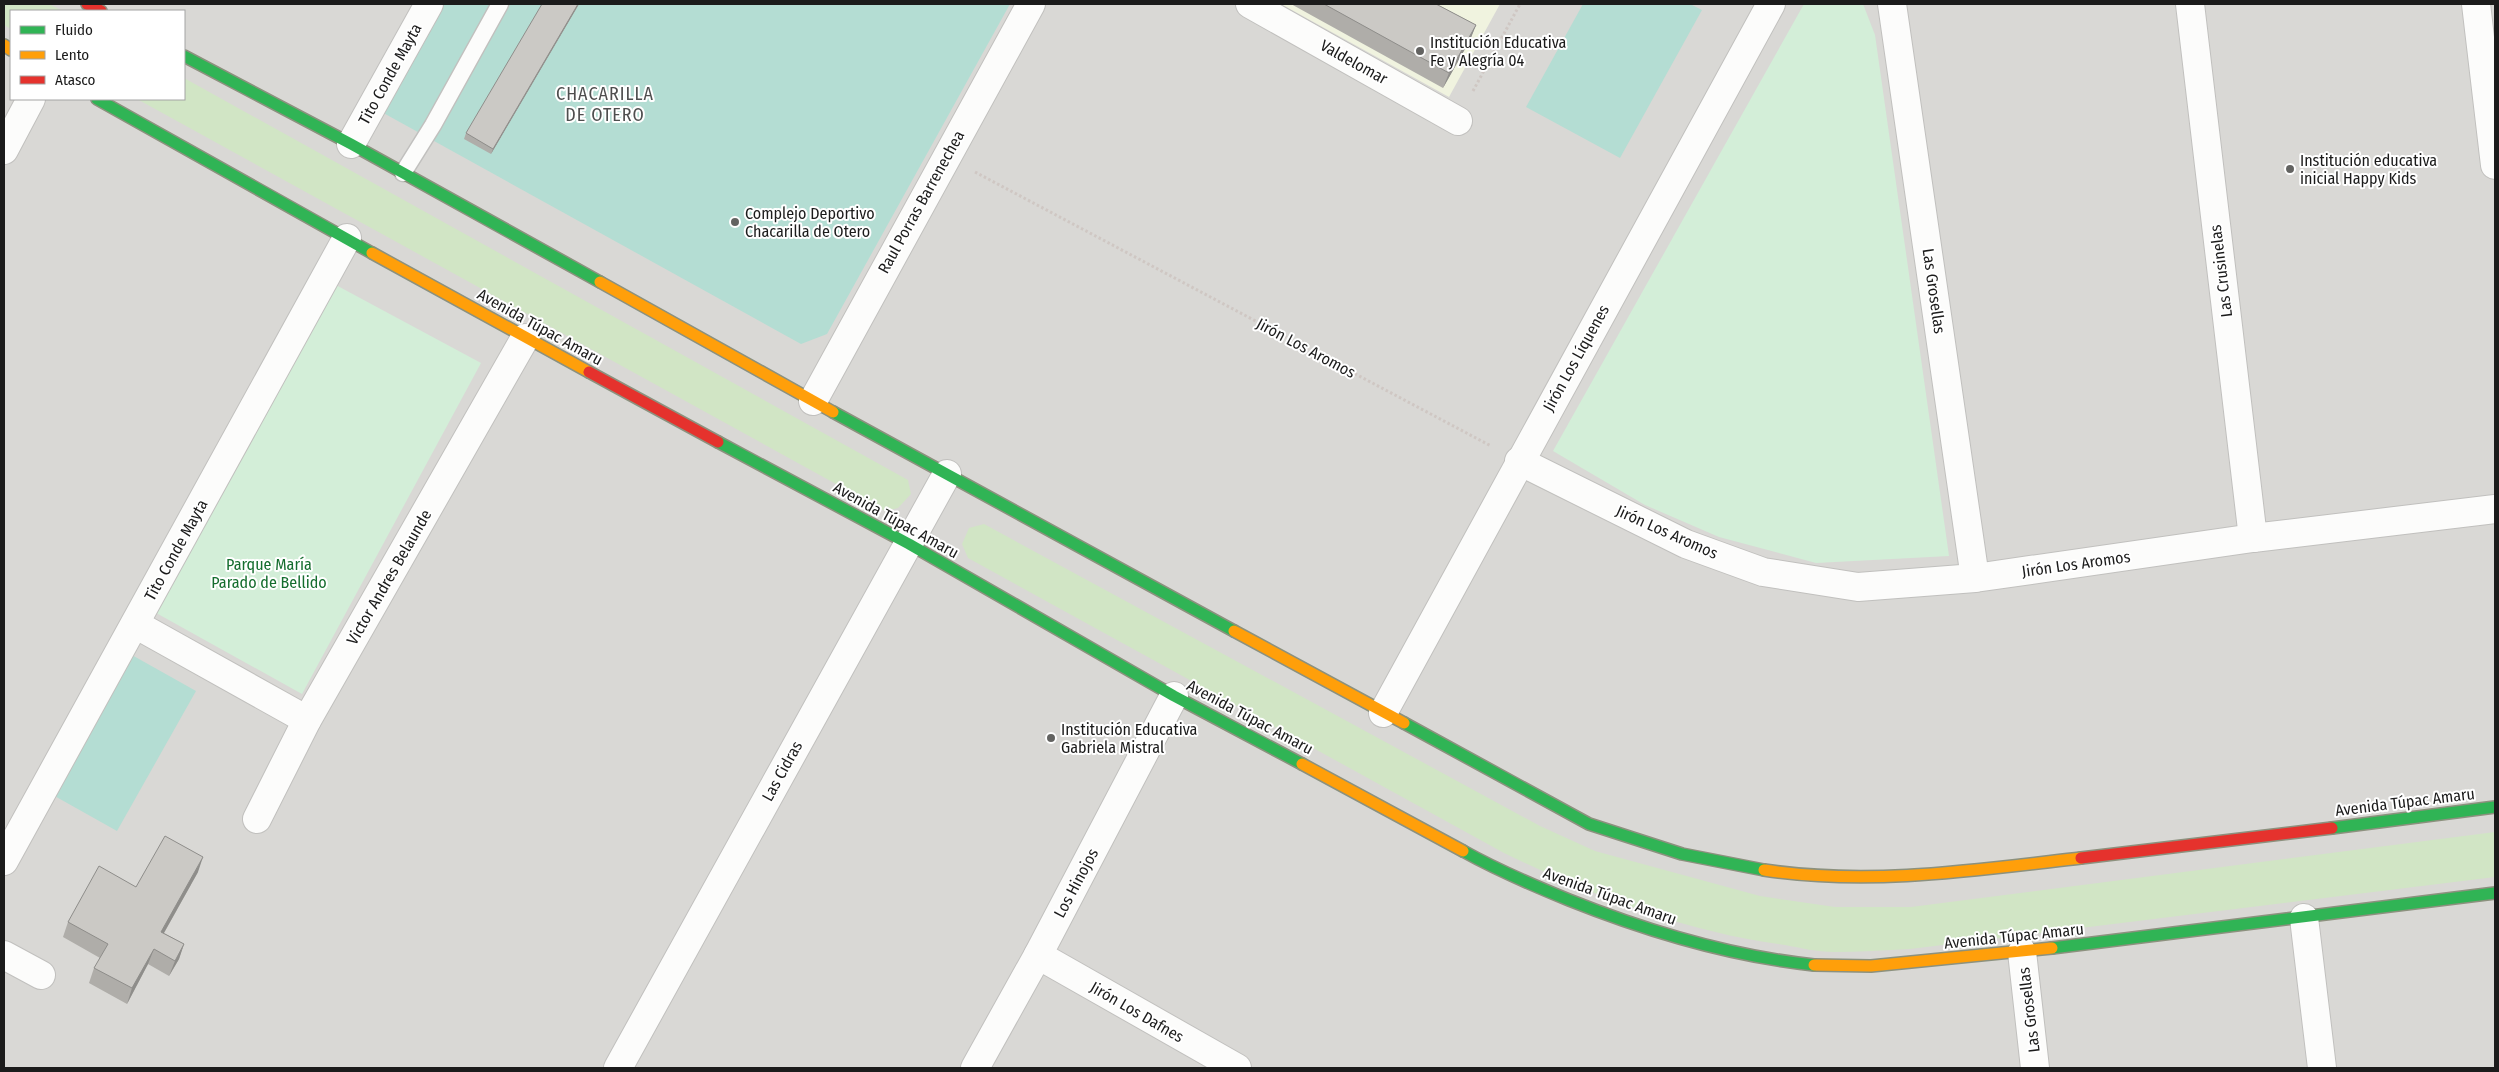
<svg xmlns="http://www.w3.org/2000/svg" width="2499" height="1072" font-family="'Fira Sans Condensed',sans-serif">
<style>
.residential{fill:#d9d8d5;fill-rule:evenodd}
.education{fill:#f0f3df}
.grass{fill:#d1e5c5}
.park{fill:#d3eed8}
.pitch{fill:#b4ddd3}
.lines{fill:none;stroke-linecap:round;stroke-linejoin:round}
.lane-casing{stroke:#c1c0be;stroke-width:19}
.street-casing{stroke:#c1c0be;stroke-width:30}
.fast-casing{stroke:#8c917e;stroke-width:14}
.slow-casing{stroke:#8c917e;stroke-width:14}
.jam-casing{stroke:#8c917e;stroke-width:14}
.path{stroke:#cfc7c3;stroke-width:3;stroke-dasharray:2.5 2.5;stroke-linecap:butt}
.lane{stroke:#fcfcfb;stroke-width:16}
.street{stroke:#fcfcfb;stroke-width:28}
.fast{stroke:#30b455;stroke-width:11}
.slow{stroke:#ff9f0a;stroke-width:11}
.jam{stroke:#e5322d;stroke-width:11}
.wall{fill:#afada9}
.shaded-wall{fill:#8e8d8a}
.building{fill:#cbc9c5;stroke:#8e8d8a}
.poi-dot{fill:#636361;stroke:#fff;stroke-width:2}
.labels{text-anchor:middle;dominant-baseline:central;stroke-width:4;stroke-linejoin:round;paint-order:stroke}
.poi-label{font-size:16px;fill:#1b1b1b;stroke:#fff;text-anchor:start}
.street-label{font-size:16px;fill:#1b1b1b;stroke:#fff}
.park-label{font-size:16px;fill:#156d2e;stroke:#fff}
.neighbourhood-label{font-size:18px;letter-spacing:1px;fill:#4e4e4e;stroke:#fff}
</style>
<rect width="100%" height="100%" fill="#eae9e4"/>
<!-- residential -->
<path class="residential" d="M 4,4 L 2495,4 L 2495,1068 L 4,1068 ZM 11,11 L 184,11 L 184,99 L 11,99 Z"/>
<!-- education -->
<polygon class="education" points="1281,4 1500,4 1449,97"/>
<!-- grass -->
<g class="grass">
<polygon points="4,4 49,4 63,11 11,11 11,29 4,25"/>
<polygon points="184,78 908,480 911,494 898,508 885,511 137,99 184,99"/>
<path d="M 984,524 L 1540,826 L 1595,851 L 1760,896 L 1835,907 L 1911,907 L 2495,832 L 2495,877 L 1910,949 C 1884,950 1859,952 1834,952 C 1817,952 1801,948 1785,945 C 1686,932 1593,896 1504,853 L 968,558 L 962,544 L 969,528 Z"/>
</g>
<!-- park -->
<g class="park">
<polygon points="1804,4 1863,4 1875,35 1949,556 1816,563 1719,537 1645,505 1553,451"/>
<polygon points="334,284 481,363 302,694 149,609"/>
</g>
<!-- pitch -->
<g class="pitch">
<polygon points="437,4 1010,4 827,334 801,344 378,110"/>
<polygon points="1583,4 1690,4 1702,10 1620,158 1526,107"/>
<polygon points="114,645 196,691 117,831 35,785"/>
</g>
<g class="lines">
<defs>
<polyline id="lane" points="403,173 433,125 500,4"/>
<g id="street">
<polyline points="1250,4 1458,121"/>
<polyline points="1892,4 1975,578"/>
<polyline points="2190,4 2253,538"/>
<polyline points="2476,4 2495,165"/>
<polyline points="351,144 429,4"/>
<polyline points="4,150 31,99"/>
<polyline points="813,401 1031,4"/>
<polyline points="1519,461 1686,544 1763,572 1858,587 1975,578 2253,538 2495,509"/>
<polyline points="135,624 307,720"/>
<polyline points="1383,713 1771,4"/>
<polyline points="257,819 307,720 525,338"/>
<polyline points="4,861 347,238"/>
<polyline points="2304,918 2322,1068"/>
<polyline points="2022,952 2035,1068"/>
<polyline points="4,955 41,975"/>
<polyline points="1038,955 1237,1068"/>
<polyline points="618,1068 947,474"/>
<polyline points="975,1068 1038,955 1174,696"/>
</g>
<g id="fast">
<polyline points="184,56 351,144 600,282"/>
<polyline points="97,99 372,253"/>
<polyline points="833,412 1234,631"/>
<polyline points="718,442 909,544 1174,696 1302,764"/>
<polyline points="1404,723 1589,824 1682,854 1764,870"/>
<polyline points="2332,828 2495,807"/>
<path d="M 1463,851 C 1497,870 1532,885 1569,900 C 1649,932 1729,956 1814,965"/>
<polyline points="2052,948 2495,893"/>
</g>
<g id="slow">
<polyline points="4,45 11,50"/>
<polyline points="372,253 589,372"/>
<polyline points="600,282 833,412"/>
<polyline points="1234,631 1404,723"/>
<polyline points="1302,764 1463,851"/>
<path d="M 1764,870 C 1870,886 1977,870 2081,858"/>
<polyline points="1814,965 1871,966 2052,948"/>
</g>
<g id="jam">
<polyline points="87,4 101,11"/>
<polyline points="589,372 718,442"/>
<polyline points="2081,858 2332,828"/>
</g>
</defs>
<!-- lane casing -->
<use href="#lane" class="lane-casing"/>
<!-- street casing -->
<use href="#street" class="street-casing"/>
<!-- fast casing -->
<use href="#fast" class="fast-casing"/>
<!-- slow casing -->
<use href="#slow" class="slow-casing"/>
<!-- jam casing -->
<use href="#jam" class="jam-casing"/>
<!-- path -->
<g class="path">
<polyline points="1473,91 1520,4"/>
<polyline points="975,172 1491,446"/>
</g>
<!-- lane -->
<use href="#lane" class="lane"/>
<!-- street -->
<use href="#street" class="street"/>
<!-- fast -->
<use href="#fast" class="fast"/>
<!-- slow -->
<use href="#slow" class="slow"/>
<!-- jam -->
<use href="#jam" class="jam"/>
</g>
<!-- wall -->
<g class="wall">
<polygon points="579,4 491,154 464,139 466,133"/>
<polygon points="1291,4 1436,4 1476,25 1470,40 1443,88"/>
<polygon points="198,872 164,933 184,944 179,959 169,976 148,964 127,1004 89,983 94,968 100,958 63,937 68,922 136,887"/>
</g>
<!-- shaded-wall -->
<g class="shaded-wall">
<polygon points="578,4 579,4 491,154 493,149"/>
<polygon points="1476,25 1470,40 1443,88 1449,73"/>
<polygon points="203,857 198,872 156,947 161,932"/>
<polygon points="184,944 179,959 169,976 175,961"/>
<polygon points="154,949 148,964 127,1004 132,988"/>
</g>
<!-- building -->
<g class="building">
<polygon points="542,4 578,4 493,149 466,133"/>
<polygon points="1324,4 1436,4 1476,25 1449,73"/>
<polygon points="165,836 203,857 161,932 184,944 175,961 154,949 132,988 94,968 108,944 68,922 99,866 136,887"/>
</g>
<!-- markers -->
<g class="poi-dot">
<circle cx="1420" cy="51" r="5"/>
<circle cx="2290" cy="169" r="5"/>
<circle cx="735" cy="222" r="5"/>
<circle cx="1051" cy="738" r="5"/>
</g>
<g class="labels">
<!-- poi labels -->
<g class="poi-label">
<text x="1430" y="42">Institución Educativa<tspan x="1430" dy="18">Fe y Alegría 04</tspan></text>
<text x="2300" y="160">Institución educativa<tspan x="2300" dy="18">inicial Happy Kids</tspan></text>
<text x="745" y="213">Complejo Deportivo<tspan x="745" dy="18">Chacarilla de Otero</tspan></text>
<text x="1061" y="729">Institución Educativa<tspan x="1061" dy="18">Gabriela Mistral</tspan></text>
</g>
<!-- street labels -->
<g class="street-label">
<text transform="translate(1354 62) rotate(29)">Valdelomar</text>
<text transform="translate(390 74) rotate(-61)">Tito Conde Mayta</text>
<text transform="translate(921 202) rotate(-61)">Raul Porras Barrenechea</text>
<text transform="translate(2221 271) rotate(-97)">Las Crusinelas</text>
<text transform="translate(1934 291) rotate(82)">Las Grosellas</text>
<text transform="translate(540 327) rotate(29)">Avenida Túpac Amaru</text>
<text transform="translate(1306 348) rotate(28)">Jirón Los Aromos</text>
<text transform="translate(1576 358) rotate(-61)">Jirón Los Líquenes</text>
<text transform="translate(896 520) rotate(29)">Avenida Túpac Amaru</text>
<text transform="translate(1667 532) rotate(24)">Jirón Los Aromos</text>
<text transform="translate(176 550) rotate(-61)">Tito Conde Mayta</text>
<text transform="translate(2076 564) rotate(-8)">Jirón Los Aromos</text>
<text transform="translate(389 577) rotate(-60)">Victor Andres Belaunde</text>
<text transform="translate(1250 717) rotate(28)">Avenida Túpac Amaru</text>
<text transform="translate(782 771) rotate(-61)">Las Cidras</text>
<text transform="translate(2405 802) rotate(-7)">Avenida Túpac Amaru</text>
<text transform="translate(1076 883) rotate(-62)">Los Hinojos</text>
<text transform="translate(1610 896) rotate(20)">Avenida Túpac Amaru</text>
<text transform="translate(2014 936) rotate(-6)">Avenida Túpac Amaru</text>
<text transform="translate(2029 1010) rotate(-97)">Las Grosellas</text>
<text transform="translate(1137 1012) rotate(30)">Jirón Los Dafnes</text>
</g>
<!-- park labels -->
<g class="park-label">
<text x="269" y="564">Parque María<tspan x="269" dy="18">Parado de Bellido</tspan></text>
</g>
<!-- neighbourhood labels -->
<g class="neighbourhood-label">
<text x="605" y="94">CHACARILLA<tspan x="605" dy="21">DE OTERO</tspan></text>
</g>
</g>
<!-- border -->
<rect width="2499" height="1072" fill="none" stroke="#1b1b1b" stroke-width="10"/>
<!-- legend -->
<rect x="10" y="10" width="175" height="90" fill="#ffffff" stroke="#a4a4a4"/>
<rect x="20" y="26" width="25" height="8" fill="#30b455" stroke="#a4a4a4"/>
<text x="55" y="35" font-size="15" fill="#1b1b1b">Fluido</text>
<rect x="20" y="51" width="25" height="8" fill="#ff9f0a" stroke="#a4a4a4"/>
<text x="55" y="60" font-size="15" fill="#1b1b1b">Lento</text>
<rect x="20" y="76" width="25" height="8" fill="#e5322d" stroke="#a4a4a4"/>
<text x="55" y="85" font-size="15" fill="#1b1b1b">Atasco</text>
</svg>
